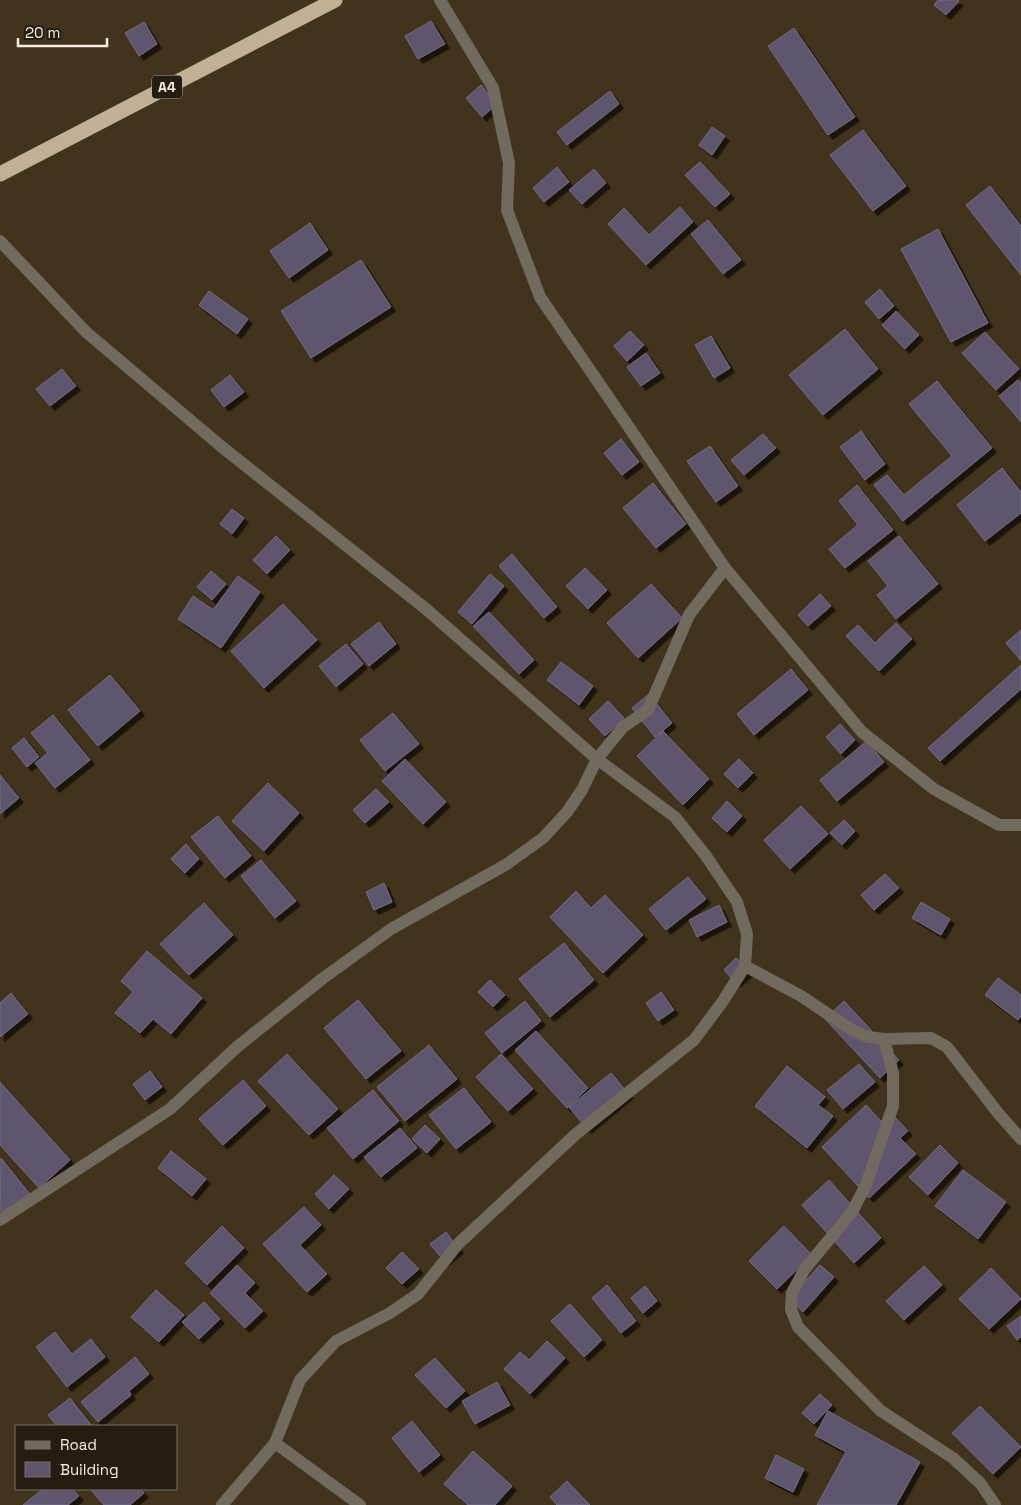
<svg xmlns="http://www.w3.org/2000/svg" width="1021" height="1505" font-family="'Space Grotesk',sans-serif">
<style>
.building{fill:#5e546e;stroke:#756c86;filter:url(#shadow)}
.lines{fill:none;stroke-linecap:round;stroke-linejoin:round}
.street{stroke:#716a5f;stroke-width:12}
.highway{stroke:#c2b095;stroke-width:15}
.labels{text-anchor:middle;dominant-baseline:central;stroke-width:4;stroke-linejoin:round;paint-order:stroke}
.shield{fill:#231d12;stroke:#b9b0a3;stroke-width:1}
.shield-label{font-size:14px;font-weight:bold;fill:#f9efe1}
</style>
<defs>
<filter id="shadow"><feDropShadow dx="4.5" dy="4.5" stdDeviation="0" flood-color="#0009"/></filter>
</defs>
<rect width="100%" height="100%" fill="#42331c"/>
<!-- building -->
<g class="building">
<polygon points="938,0 958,0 959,1 946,15 934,5"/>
<polygon points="431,21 445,44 418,59 405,36"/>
<polygon points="144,22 157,44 139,56 125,33"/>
<polygon points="794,28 855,117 828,135 768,46"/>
<polygon points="481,85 497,104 482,117 466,98"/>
<polygon points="610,91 619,104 567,145 557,132"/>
<polygon points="712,127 725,136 712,155 699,145"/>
<polygon points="863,130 906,186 873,211 830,155"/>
<polygon points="700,162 730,194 715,207 685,175"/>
<polygon points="557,167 569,182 544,202 533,188"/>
<polygon points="594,169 606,183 582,204 569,190"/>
<polygon points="990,186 1021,226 1021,275 966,205"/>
<polygon points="680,207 693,222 646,265 608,224 624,208 649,235"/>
<polygon points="708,220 741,260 723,274 691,234"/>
<polygon points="310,223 328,250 289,278 270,251"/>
<polygon points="938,229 988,323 951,342 901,249"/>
<polygon points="361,260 391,307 311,358 281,311"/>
<polygon points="880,289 894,306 879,319 865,302"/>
<polygon points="209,291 248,319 237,334 199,305"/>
<polygon points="896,311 919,335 905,349 882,325"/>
<polygon points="845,329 878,369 823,415 789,375"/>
<polygon points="630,331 644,345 627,361 614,346"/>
<polygon points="985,332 1019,369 996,390 962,353"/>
<polygon points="711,336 730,368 714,378 695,345"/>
<polygon points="646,353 660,373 641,386 627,367"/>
<polygon points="62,369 76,386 50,406 36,389"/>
<polygon points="230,375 244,392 224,407 211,390"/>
<polygon points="1018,380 1021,383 1021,422 999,396"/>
<polygon points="937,381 992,448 903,521 874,485 887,475 904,495 952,456 909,404"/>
<polygon points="861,431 885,464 865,480 840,447"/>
<polygon points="763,434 776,448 744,475 731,460"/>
<polygon points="621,439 639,462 622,475 604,453"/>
<polygon points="710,446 738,486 716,502 687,461"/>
<polygon points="1002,468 1021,492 1021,513 985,541 957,505"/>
<polygon points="653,483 686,524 656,548 623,508"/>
<polygon points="857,485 893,530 845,568 829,549 858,525 839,501"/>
<polygon points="232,509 244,518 232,534 220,524"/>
<polygon points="276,536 290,550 267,574 253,560"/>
<polygon points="899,536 938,584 896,619 877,595 888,586 868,561"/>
<polygon points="512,554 557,607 544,618 499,566"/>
<polygon points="585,568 607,590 588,609 566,586"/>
<polygon points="211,571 226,584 212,600 197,587"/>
<polygon points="490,574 504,586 472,624 458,612"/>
<polygon points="238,576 260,592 221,648 178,619 193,596 213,610"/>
<polygon points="651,584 682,618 638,658 607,623"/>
<polygon points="820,594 831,606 808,626 798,615"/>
<polygon points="283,604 317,640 264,688 231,651"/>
<polygon points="489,612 534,660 519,674 473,626"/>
<polygon points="379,622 396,644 369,666 351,644"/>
<polygon points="896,623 912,639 879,671 846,636 858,625 875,643"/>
<polygon points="1021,630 1021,661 1006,643"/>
<polygon points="346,644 363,664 336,687 319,666"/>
<polygon points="561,662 593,686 579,705 547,680"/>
<polygon points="1021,665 1021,689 940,761 928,748"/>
<polygon points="791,669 808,690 754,735 737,714"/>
<polygon points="110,675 140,711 98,746 68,710"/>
<polygon points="649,694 672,723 655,737 632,708"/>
<polygon points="608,701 624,718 605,736 589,719"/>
<polygon points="393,713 419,744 385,771 360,740"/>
<polygon points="53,715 90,760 55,788 35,763 48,753 31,733"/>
<polygon points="840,724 855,740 841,754 826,737"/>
<polygon points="663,731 709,779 683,805 637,756"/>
<polygon points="24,738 39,757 27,767 12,748"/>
<polygon points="867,741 884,762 837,801 820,780"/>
<polygon points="405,759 446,802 423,824 382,781"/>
<polygon points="739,759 753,773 738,788 724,774"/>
<polygon points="0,775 19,798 0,814"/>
<polygon points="268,783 299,813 264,851 232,821"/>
<polygon points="376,789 389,802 365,823 353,810"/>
<polygon points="727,801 742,816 727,832 712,818"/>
<polygon points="801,806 828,834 790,869 764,840"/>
<polygon points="218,816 251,856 225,878 191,837"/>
<polygon points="844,820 855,831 842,845 830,833"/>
<polygon points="186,844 199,859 185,873 171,859"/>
<polygon points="261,860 296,901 275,918 241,876"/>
<polygon points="885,874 899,888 874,910 861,895"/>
<polygon points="688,877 706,899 666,930 649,909"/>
<polygon points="384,883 392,902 374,910 366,892"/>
<polygon points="576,891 591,908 605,895 643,935 603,973 550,917"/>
<polygon points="921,902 950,919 941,935 912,918"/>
<polygon points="204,903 233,935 189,975 160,944"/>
<polygon points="719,905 727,922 697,937 689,920"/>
<polygon points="564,943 594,980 550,1017 519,979"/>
<polygon points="147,951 202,998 171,1034 153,1019 140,1033 115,1013 133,992 121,981"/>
<polygon points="736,958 749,971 736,983 724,970"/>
<polygon points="998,978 1021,995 1021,1016 1018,1020 985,995"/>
<polygon points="490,980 505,995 493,1007 478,992"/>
<polygon points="661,992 674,1010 658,1021 646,1003"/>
<polygon points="11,993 28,1014 0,1037 0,1003"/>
<polygon points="358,1000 401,1051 366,1079 324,1028"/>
<polygon points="525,1001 541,1021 502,1053 485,1033"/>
<polygon points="844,1001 899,1060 880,1078 825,1019"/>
<polygon points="536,1031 588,1088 567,1108 515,1050"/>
<polygon points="429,1045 457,1079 405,1121 377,1087"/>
<polygon points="287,1054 338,1109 309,1135 258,1081"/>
<polygon points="501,1054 533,1089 508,1111 476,1077"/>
<polygon points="859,1064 875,1082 843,1109 827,1090"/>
<polygon points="787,1066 825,1097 818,1105 833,1116 807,1148 755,1106"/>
<polygon points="150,1071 162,1087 145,1100 133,1084"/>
<polygon points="611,1073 629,1094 587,1129 569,1107"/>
<polygon points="243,1080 266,1106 223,1145 199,1119"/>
<polygon points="0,1082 70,1160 39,1188 0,1145"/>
<polygon points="464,1088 491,1122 456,1149 429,1115"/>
<polygon points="373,1090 399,1121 353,1159 327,1128"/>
<polygon points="866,1105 881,1121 891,1113 908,1131 900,1138 916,1154 869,1198 822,1147"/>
<polygon points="425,1125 440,1139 427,1153 412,1139"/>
<polygon points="400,1128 417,1148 381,1177 364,1157"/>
<polygon points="940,1145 958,1163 928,1195 909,1177"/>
<polygon points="171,1151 206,1179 192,1196 158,1168"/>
<polygon points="1,1158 30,1194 4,1215 0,1210"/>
<polygon points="963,1170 1006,1202 978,1239 935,1206"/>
<polygon points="334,1175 349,1189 329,1209 315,1194"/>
<polygon points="829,1180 881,1238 854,1263 802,1205"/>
<polygon points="304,1207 321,1225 300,1245 327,1274 307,1292 263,1244"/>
<polygon points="222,1226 244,1248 207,1285 185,1263"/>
<polygon points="784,1226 812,1255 777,1289 749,1261"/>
<polygon points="446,1232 459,1249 444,1261 430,1244"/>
<polygon points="402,1252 419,1269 402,1284 386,1268"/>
<polygon points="237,1265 255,1283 245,1293 263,1311 245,1328 210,1293"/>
<polygon points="820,1265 834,1277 803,1312 789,1299"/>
<polygon points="924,1266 942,1285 904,1320 886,1301"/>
<polygon points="991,1268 1021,1299 989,1329 959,1299"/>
<polygon points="607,1285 636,1321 621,1333 592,1298"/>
<polygon points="645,1286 657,1301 643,1313 631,1298"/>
<polygon points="156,1290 184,1315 159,1342 131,1317"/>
<polygon points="204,1302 220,1319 199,1339 182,1322"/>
<polygon points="570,1304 602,1340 584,1357 551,1321"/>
<polygon points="1021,1316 1021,1337 1017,1340 1007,1326"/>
<polygon points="55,1332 72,1354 91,1339 105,1357 67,1387 36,1347"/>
<polygon points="547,1341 565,1358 530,1394 504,1369 520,1352 529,1360"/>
<polygon points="135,1357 149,1374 129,1391 131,1395 98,1422 81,1402"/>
<polygon points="435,1358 465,1391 446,1408 415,1375"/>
<polygon points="497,1382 510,1405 475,1424 462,1401"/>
<polygon points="820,1394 832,1405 814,1424 802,1413"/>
<polygon points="70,1398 92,1426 57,1426 48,1415"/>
<polygon points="980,1406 1021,1447 993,1474 952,1433"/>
<polygon points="828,1411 920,1462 896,1505 817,1505 846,1452 815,1435"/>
<polygon points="412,1421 440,1455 419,1472 392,1438"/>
<polygon points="473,1451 512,1486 495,1505 468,1505 444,1484"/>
<polygon points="776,1455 804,1469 793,1492 765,1478"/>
<polygon points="567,1481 590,1505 557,1505 550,1497"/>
<polygon points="43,1489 72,1489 79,1496 68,1505 23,1505"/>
<polygon points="90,1489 140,1489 144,1493 130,1505 104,1505"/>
</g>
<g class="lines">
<!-- street -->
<g class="street">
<polyline points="440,0 493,88 509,163 507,210 540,297 725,568 862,732 934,789 999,825 1021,825"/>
<polyline points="0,241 86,332 222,447 426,609 597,759 675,817 706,856 737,902 747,934 745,966 723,1001 694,1040 576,1134 458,1244 418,1294 390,1313 336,1341 300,1380 275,1443 360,1505"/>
<polyline points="745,966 801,996 852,1030 868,1037 884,1039 931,1038 947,1047 998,1113 1021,1139"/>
<polyline points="884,1039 893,1073 893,1106 866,1185 852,1212 804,1270 792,1293 791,1309 798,1327 881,1411 953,1458 981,1484 995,1505"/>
<polyline points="0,1220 170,1109 237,1047 322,979 391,929 507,864 543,838 567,812 582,790 597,759 623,727 648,710 689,615 725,568"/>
<polyline points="222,1505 275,1443"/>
</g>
<!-- highway -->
<polyline class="highway" points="0,174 335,0"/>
</g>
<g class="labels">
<!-- shield labels -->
<rect class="shield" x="152" y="75.5" width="30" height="23" rx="4"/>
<g class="shield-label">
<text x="167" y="87">A4</text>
</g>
</g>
<!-- legend -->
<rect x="15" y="1425" width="162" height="65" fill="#231d12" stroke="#797165"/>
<rect x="25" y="1441" width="25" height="8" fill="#716a5f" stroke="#797165"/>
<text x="60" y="1450" font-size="15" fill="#f9efe1">Road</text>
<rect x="25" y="1462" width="25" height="15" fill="#5e546e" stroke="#797165"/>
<text x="60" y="1475" font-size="15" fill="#f9efe1">Building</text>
<!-- scale -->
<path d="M18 38v8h89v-8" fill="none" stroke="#f9efe1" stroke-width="2.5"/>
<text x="25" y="38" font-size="15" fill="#f9efe1" stroke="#231d12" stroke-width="4" paint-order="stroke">20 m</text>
</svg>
